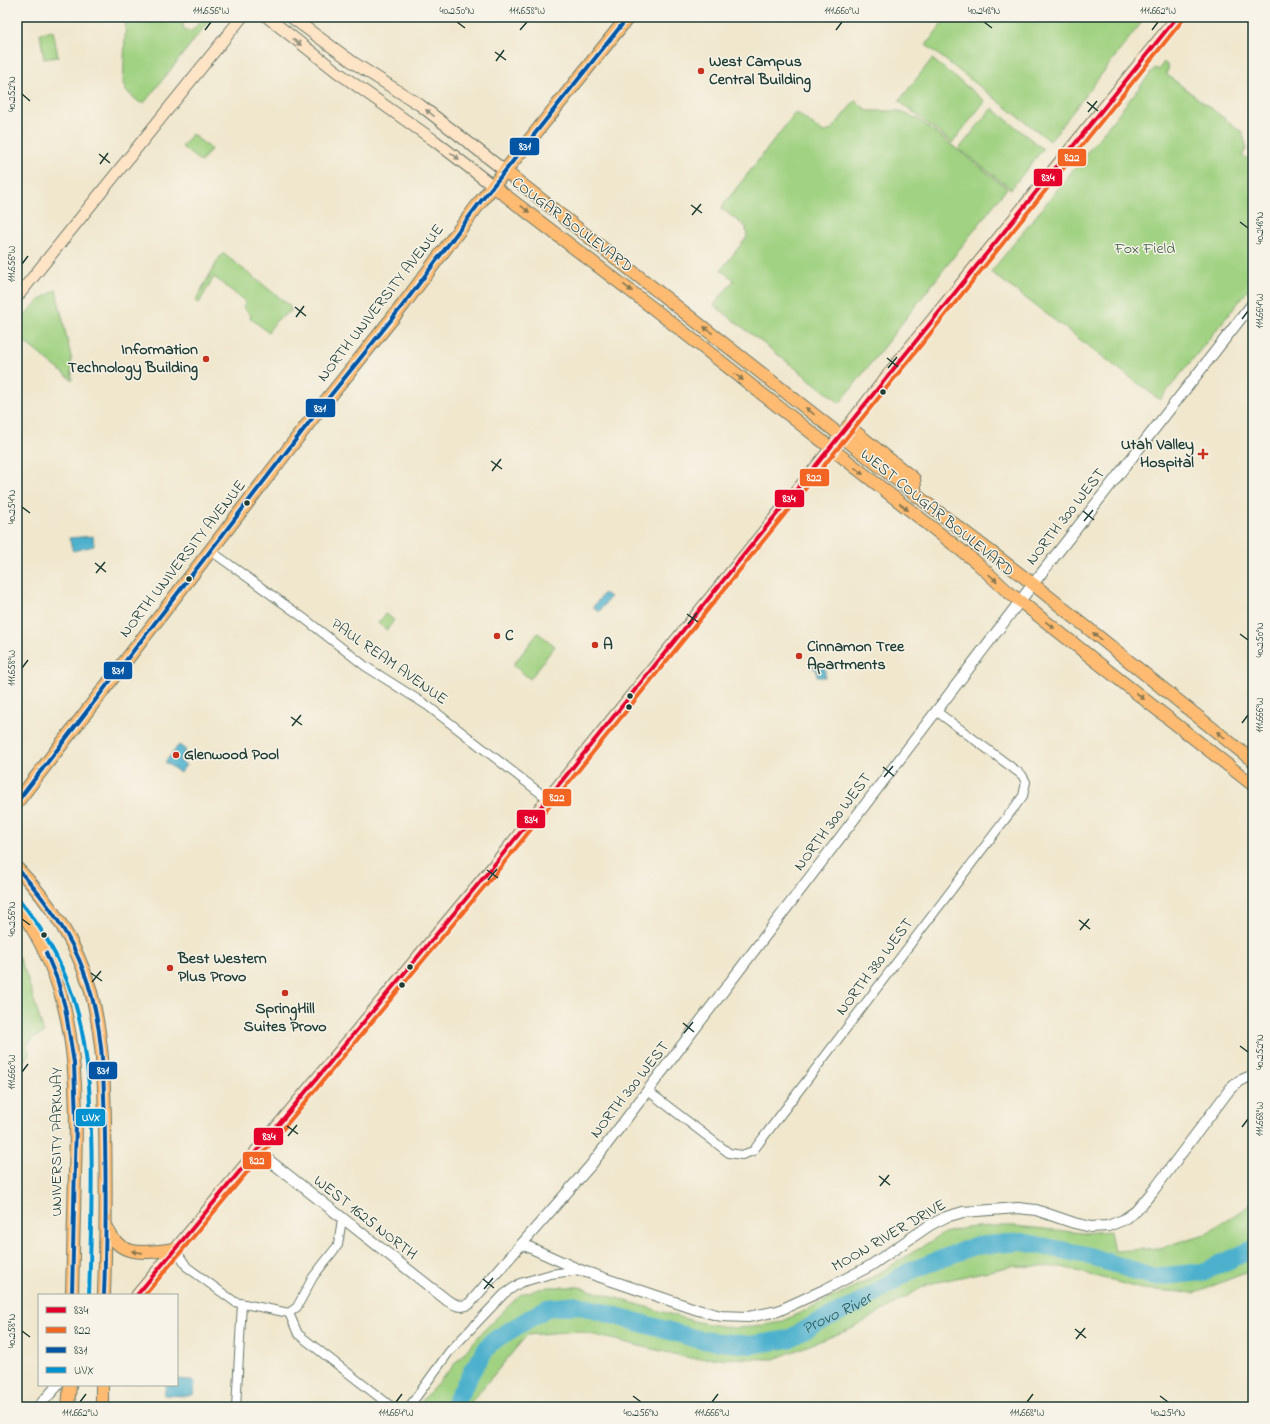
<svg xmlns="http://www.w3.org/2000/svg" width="1270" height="1424" font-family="'Indie Flower',sans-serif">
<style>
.green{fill:#a1d282;stroke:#60885b}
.water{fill:#4eb1cd;stroke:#367780}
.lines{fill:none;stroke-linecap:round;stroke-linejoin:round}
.river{stroke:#4eb1cd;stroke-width:18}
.minor-casing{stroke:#68786a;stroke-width:10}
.tertiary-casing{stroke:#68786a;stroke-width:12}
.secondary-casing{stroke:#68786a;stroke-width:13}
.primary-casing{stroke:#68786a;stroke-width:14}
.trunk-casing{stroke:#68786a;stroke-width:15}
.minor{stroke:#fff;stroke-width:8}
.tertiary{stroke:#fff;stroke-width:10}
.secondary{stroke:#ffe4c6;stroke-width:11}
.primary{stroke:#ffbb71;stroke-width:12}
.trunk{stroke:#ffbb71;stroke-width:13}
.bus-1-casing{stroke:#f7f3e8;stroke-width:7}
.bus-2-casing{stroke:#f7f3e8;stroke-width:7}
.bus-3-casing{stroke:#f7f3e8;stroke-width:7}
.bus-4-casing{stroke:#f7f3e8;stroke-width:7}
.bus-1{stroke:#e4002b;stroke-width:4}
.bus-2{stroke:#f26522;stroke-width:4}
.bus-3{stroke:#0055a4;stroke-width:4}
.bus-4{stroke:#0091d0;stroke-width:4}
.oneway{fill:#8f907d}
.oneway2{fill:#84764f}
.ticks{fill:none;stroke:#1f3d34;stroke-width:1.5}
.poi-dot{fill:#c8321e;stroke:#f7f3e8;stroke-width:1.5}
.bus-dot{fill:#1f3d34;stroke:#f7f3e8;stroke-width:1.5}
.labels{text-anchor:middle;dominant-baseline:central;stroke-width:3;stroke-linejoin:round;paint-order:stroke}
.poi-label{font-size:16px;font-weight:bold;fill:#1f3d34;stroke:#f7f3e8;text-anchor:start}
.street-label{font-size:16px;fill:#1f3d34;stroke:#f7f3e8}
.park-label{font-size:16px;fill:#395b44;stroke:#f7f3e8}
.water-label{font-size:17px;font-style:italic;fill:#2b5a5a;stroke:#f7f3e8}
.line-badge{stroke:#f7f3e8;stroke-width:1.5}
.badge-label{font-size:11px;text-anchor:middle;font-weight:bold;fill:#fff}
.neatline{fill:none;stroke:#1f3d34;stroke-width:1.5}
.ticks-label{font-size:10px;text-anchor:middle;fill:#1f3d34}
</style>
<rect width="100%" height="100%" fill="#f7f3e8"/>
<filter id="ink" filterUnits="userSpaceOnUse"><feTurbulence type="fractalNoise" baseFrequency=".025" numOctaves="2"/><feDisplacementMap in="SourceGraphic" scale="8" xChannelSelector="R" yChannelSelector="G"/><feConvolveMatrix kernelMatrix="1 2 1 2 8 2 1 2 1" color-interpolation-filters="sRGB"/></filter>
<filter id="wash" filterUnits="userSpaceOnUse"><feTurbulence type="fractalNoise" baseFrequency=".012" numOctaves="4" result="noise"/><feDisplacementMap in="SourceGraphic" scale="16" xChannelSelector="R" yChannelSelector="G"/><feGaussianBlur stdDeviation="0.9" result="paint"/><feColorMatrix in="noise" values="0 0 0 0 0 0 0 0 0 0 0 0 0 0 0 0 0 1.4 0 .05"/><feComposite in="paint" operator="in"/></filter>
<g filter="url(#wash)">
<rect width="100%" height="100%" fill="#f0e7cd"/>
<!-- green -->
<g class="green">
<path d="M 126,17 L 187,17 L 183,22 L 183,28 L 191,32 C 195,26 200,23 205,17 L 212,17 L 145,102 L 140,103 L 125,90 L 125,84 L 123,84 Z"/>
<polygon points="947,17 1134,17 1141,23 1050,141 926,45"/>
<polygon points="53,31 58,57 44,59 40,33"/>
<polygon points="932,59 985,101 952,143 899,101"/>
<polygon points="1164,62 1169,67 1166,74 1242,132 1247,148 1242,155 1253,163 1253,284 1160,400 991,272 1155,68 1158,70"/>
<polygon points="855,101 868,111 898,111 918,119 1007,188 840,403 714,305 734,280 721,270 747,237 746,227 721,208 796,112 822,132 830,131"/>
<polygon points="992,108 1043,149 1011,189 959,149"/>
<polygon points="192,134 211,149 201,162 182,147"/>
<polygon points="224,254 289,305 291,311 277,320 268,332 250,318 251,316 243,307 246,302 214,277 199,303 195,301 221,255"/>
<path d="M 56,290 L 71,357 L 72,380 L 17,336 C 17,317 40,298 56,290 Z"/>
<polygon points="386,614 394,620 387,630 378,623"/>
<polygon points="538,633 555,646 530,679 513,665"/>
<polygon points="17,955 26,974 44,1033 33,1038 26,1046 30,1053 17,1068"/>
<polygon points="1253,1203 1253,1270 1194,1293 1142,1289 1062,1267 1012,1266 928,1284 853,1328 774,1359 690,1358 578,1331 527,1335 467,1407 417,1407 486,1328 521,1294 547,1287 579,1287 697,1322 733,1328 753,1327 781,1322 866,1281 944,1233 965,1228 989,1226 1015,1226 1083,1233 1110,1231 1114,1251 1160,1248 1205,1234"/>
</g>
<!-- water -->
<g class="water">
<polygon points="93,536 94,546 73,551 69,538"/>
<polygon points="604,593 610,597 599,612 593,607"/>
<polygon points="817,662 825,669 825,677 817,677 817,671 813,667"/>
<polygon points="179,745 186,750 179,760 186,765 180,773 165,762"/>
<polygon points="180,1379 195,1382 194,1394 188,1396 164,1395 166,1385 177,1385 177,1380"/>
</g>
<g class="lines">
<!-- river -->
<path class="river" id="s1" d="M 453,1407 L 473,1369 L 491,1342 L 547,1308 L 577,1305 L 701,1340 L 750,1345 L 789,1339 L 818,1322 L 860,1303 L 908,1272 L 974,1246 L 1022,1242 L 1086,1255 L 1154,1277 L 1203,1272 L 1253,1249"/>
</g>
</g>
<g filter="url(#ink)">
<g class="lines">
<defs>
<g id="minor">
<polyline points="211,551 305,619 365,666 428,706 548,799"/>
<polyline points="648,1091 729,1153 742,1155 753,1151 1023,796 1026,782 1022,775 936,711"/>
<polyline points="175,1249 187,1267 235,1302 289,1313 298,1334 392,1407"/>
<polyline points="289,1313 297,1307 313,1277 338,1245 342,1219"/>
<polyline points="236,1407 242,1304"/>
<polyline points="409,1407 449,1352 504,1294 520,1283 551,1274 580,1270"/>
</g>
<g id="tertiary">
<path d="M 256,1150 L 448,1301 C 456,1305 461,1308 469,1304 L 591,1165 L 1033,584 L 1253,303"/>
<polyline points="522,1244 580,1270 698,1310 721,1316 748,1317 778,1311 826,1289 870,1266 930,1225 946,1217 963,1212 1018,1208 1036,1210 1074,1223 1091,1227 1108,1226 1123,1220 1136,1211 1153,1191 1230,1089 1239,1081 1253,1075"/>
<polyline points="38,1407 58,1385"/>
</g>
<g id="secondary">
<polyline points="267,17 336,71 435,141 493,186"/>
<polyline points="291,17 354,63 420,105 505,171"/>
<polyline points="17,297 242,17"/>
<polyline points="137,1295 494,865 819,463 897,363 1177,17"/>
</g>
<g id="primary">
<polyline points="505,171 916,495 1033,584 1253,761"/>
<polyline points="493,186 654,309 976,562 1007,591 1253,785"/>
<polyline points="848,426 914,479 916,495"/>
<path d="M 17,868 C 50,902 76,943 90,988 C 102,1031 104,1076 105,1120 C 106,1178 106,1237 104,1295"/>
<path d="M 17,906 C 77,985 78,1079 75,1173 C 74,1214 73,1254 72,1295"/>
<path d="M 107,1227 C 119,1260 148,1252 175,1249"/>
<polyline points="68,1407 70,1385"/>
<polyline points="102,1407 102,1385"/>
</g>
<polyline id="trunk" points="17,802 314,416 403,305 481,201 628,17"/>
</defs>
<!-- minor casing -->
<use href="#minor" class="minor-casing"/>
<!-- tertiary casing -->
<use href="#tertiary" class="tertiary-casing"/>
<!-- secondary casing -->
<use href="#secondary" class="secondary-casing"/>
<!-- primary casing -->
<use href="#primary" class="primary-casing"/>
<!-- trunk casing -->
<use href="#trunk" class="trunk-casing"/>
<!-- minor -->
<use href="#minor" class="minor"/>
<!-- tertiary -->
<use href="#tertiary" class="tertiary"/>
<!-- secondary -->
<use href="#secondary" class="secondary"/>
<!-- primary -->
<use href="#primary" class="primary"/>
<!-- trunk -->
<use href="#trunk" class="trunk"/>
<defs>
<polyline id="bus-1" points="137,1295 494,865 1177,17"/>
<polyline id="bus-2" points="145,1295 499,869 1182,21"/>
<g id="bus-3">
<polyline points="17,802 314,416 403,305 481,201 628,17"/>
<path d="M 17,868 C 45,899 70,933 84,972 C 104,1024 104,1082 105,1137 C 106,1190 106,1242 104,1295"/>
<polyline points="46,953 57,979 65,1007 74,1063 76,1120 72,1295"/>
</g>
<path id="bus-4" d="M 17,897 C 45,931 67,971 78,1014 C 88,1053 90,1092 91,1131 C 93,1186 91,1240 89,1295"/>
</defs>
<!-- bus-1 casing -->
<use href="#bus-1" class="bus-1-casing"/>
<!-- bus-2 casing -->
<use href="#bus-2" class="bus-2-casing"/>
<!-- bus-3 casing -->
<use href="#bus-3" class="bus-3-casing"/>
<!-- bus-4 casing -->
<use href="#bus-4" class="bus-4-casing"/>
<!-- bus-1 -->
<use href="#bus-1" class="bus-1"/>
<!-- bus-2 -->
<use href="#bus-2" class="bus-2"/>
<!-- bus-3 -->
<use href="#bus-3" class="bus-3"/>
<!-- bus-4 -->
<use href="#bus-4" class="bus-4"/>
</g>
<!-- one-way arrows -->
<defs><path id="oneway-solid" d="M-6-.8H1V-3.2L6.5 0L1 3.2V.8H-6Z"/></defs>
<g class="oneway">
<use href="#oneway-solid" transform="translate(297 42) rotate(37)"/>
<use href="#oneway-solid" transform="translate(430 113) rotate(-142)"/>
<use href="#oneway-solid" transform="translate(455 156) rotate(38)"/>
</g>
<g class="oneway2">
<use href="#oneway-solid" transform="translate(525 209) rotate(38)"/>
<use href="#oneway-solid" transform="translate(628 288) rotate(38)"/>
<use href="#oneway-solid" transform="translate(708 330) rotate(-142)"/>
<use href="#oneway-solid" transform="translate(739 377) rotate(38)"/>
<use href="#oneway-solid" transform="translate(810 411) rotate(-141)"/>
<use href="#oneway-solid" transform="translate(859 471) rotate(38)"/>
<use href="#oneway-solid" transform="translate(904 507) rotate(38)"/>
<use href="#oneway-solid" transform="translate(993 578) rotate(42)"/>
<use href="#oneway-solid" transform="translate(1050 625) rotate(38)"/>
<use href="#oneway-solid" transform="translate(1097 636) rotate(-141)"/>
<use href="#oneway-solid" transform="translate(1140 696) rotate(38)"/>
<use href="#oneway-solid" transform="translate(1221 735) rotate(-142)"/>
<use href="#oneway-solid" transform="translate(137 1252) rotate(-172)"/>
</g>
</g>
<!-- ticks -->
<path class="ticks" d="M 457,22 L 465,28M 984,22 L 992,28M 205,30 L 211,22M 520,30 L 527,22M 836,30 L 842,22M 1152,30 L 1158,22M 495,52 L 506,60M 496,61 L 504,50M 22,94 L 30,101M 1087,102 L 1098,111M 1088,112 L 1097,101M 99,154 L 110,163M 100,164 L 108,153M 691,205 L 702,213M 692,215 L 701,204M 1240,222 L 1248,228M 22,264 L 28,256M 295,307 L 306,316M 296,317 L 304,306M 1242,319 L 1248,311M 887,358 L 898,367M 888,368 L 897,357M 491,461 L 502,469M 492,471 L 501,459M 22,507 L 30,513M 1083,511 L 1094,520M 1084,521 L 1093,510M 95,563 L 106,572M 96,573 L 105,562M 687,614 L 698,622M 688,624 L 697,613M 1240,634 L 1248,640M 22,668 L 28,660M 291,717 L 302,725M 1242,723 L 1248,715M 292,726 L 301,715M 883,767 L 894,776M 884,777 L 893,766M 487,870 L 498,878M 488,880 L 497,869M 22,919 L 30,925M 1079,920 L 1090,929M 1080,930 L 1089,919M 91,973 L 102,981M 92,982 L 101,971M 683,1023 L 694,1032M 684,1033 L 693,1022M 1240,1046 L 1248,1052M 22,1072 L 28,1064M 287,1126 L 298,1134M 1242,1127 L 1248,1119M 288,1136 L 297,1125M 879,1176 L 890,1185M 880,1186 L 889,1175M 483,1279 L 494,1288M 484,1289 L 493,1278M 1075,1329 L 1086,1338M 22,1331 L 30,1337M 1076,1339 L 1085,1328M 633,1396 L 641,1402M 1160,1396 L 1168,1402M 80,1402 L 86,1394M 396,1402 L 402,1394M 712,1402 L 718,1394M 1027,1402 L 1033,1394"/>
<!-- markers -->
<g class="poi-dot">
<circle cx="701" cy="71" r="4"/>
<circle cx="206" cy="359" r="4"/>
<path d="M1201 448h4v4h4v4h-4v4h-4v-4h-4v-4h4z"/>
<circle cx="497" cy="636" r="4"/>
<circle cx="595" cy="645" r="4"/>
<circle cx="799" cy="656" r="4"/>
<circle cx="176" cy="755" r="4"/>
<circle cx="170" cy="968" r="4"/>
<circle cx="285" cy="993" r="4"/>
</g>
<g class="bus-dot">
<circle cx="883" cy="392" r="3.5"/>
<circle cx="247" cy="503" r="3.5"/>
<circle cx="189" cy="579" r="3.5"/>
<circle cx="630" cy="696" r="3.5"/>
<circle cx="629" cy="707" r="3.5"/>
<circle cx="44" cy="935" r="3.5"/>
<circle cx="410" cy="967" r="3.5"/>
<circle cx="402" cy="985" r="3.5"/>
</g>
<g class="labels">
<!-- poi labels -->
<g class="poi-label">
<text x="709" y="62">West Campus<tspan x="709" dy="18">Central Building</tspan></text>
<text x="198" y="350" text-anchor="end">Information<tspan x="198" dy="18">Technology Building</tspan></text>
<text x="1194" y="445" text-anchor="end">Utah Valley<tspan x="1194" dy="18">Hospital</tspan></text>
<text x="505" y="636">C</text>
<text x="603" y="645">A</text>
<text x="807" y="647">Cinnamon Tree<tspan x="807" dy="18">Apartments</tspan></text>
<text x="184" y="755">Glenwood Pool</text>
<text x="178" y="959">Best Western<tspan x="178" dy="18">Plus Provo</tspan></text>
<text x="285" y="1009" text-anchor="middle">SpringHill<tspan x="285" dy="18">Suites Provo</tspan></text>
</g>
<!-- street labels -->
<g class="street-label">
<text transform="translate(572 225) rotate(37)">COUGAR BOULEVARD</text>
<text transform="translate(381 303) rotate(-52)">NORTH UNIVERSITY AVENUE</text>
<text transform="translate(937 513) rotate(39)">WEST COUGAR BOULEVARD</text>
<text transform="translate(1066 517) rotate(-52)">NORTH 300 WEST</text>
<text transform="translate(183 559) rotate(-52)">NORTH UNIVERSITY AVENUE</text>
<text transform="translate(389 662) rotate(35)">PAUL REAM AVENUE</text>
<text transform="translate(833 822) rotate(-53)">NORTH 300 WEST</text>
<text transform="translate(875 967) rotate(-53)">NORTH 380 WEST</text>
<text transform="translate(630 1090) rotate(-52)">NORTH 300 WEST</text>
<text transform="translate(57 1142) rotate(-90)">UNIVERSITY PARKWAY</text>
<text transform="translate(365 1218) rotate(38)">WEST 1625 NORTH</text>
<text transform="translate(889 1236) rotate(-30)">MOON RIVER DRIVE</text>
</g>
<!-- park labels -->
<g class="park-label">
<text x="1145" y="249">Fox Field</text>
</g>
<!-- water labels -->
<g class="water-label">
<text stroke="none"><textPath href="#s1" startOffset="443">Provo River</textPath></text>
</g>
</g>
<g class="line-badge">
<rect x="509" y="137" width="31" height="19" rx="4" fill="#0055a4"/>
<rect x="1057" y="148" width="30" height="19" rx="4" fill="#f26522"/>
<rect x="1033" y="168" width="30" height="19" rx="4" fill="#e4002b"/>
<rect x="305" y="398" width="31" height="20" rx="4" fill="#0055a4"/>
<rect x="799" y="468" width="31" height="19" rx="4" fill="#f26522"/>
<rect x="774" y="489" width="31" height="19" rx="4" fill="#e4002b"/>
<rect x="103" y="661" width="30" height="19" rx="4" fill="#0055a4"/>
<rect x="542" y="788" width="30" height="19" rx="4" fill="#f26522"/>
<rect x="516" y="809" width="30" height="20" rx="4" fill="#e4002b"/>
<rect x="88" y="1061" width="30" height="19" rx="4" fill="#0055a4"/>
<rect x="75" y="1108" width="31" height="19" rx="4" fill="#0091d0"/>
<rect x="253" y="1127" width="31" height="19" rx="4" fill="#e4002b"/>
<rect x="242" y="1151" width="30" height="19" rx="4" fill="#f26522"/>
</g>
<g class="badge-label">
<text x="525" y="150">831</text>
<text x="1072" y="161">822</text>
<text x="1048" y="181">834</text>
<text x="320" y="412">831</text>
<text x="814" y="481">822</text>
<text x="789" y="502">834</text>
<text x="118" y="674">831</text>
<text x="557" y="801">822</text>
<text x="531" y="823">834</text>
<text x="103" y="1074">831</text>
<text x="91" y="1121">UVX</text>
<text x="269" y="1140">834</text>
<text x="257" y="1164">822</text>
</g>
<!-- margin -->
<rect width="1270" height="1424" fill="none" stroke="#f7f3e8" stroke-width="44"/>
<!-- legend -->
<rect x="38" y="1294" width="140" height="92" fill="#f7f3e8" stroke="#a1aaa0"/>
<rect x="46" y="1307" width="20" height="6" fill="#e4002b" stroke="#a1aaa0"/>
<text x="74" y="1314" font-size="12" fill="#1f3d34">834</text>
<rect x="46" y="1327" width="20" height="6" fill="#f26522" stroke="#a1aaa0"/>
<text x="74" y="1334" font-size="12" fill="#1f3d34">822</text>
<rect x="46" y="1347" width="20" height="6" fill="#0055a4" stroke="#a1aaa0"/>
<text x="74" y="1354" font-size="12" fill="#1f3d34">831</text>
<rect x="46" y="1367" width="20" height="6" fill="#0091d0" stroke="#a1aaa0"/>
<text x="74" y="1374" font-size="12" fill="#1f3d34">UVX</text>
<rect x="22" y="22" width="1226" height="1380" class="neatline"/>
<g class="ticks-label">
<text x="211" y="14">111.656°W</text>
<text x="457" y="14">40.250°N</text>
<text x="527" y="14">111.658°W</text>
<text x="842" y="14">111.660°W</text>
<text x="984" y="14">40.248°N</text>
<text x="1158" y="14">111.662°W</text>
<text transform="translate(11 94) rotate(-90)" y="4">40.252°N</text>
<text transform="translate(1259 228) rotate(-90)" y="4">40.248°N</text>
<text transform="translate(11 264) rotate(-90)" y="4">111.656°W</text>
<text transform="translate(1259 311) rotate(-90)" y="4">111.664°W</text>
<text transform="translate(11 507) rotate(-90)" y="4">40.254°N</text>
<text transform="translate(1259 640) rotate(-90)" y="4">40.250°N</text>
<text transform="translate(11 668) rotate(-90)" y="4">111.658°W</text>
<text transform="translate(1259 715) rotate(-90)" y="4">111.666°W</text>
<text transform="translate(11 919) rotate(-90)" y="4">40.256°N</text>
<text transform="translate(1259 1052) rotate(-90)" y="4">40.252°N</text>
<text transform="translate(11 1072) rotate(-90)" y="4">111.660°W</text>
<text transform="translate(1259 1119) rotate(-90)" y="4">111.668°W</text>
<text transform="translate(11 1331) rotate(-90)" y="4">40.258°N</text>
<text x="80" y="1416">111.662°W</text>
<text x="396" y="1416">111.664°W</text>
<text x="641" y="1416">40.256°N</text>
<text x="712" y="1416">111.666°W</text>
<text x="1027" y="1416">111.668°W</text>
<text x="1168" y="1416">40.254°N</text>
</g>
</svg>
